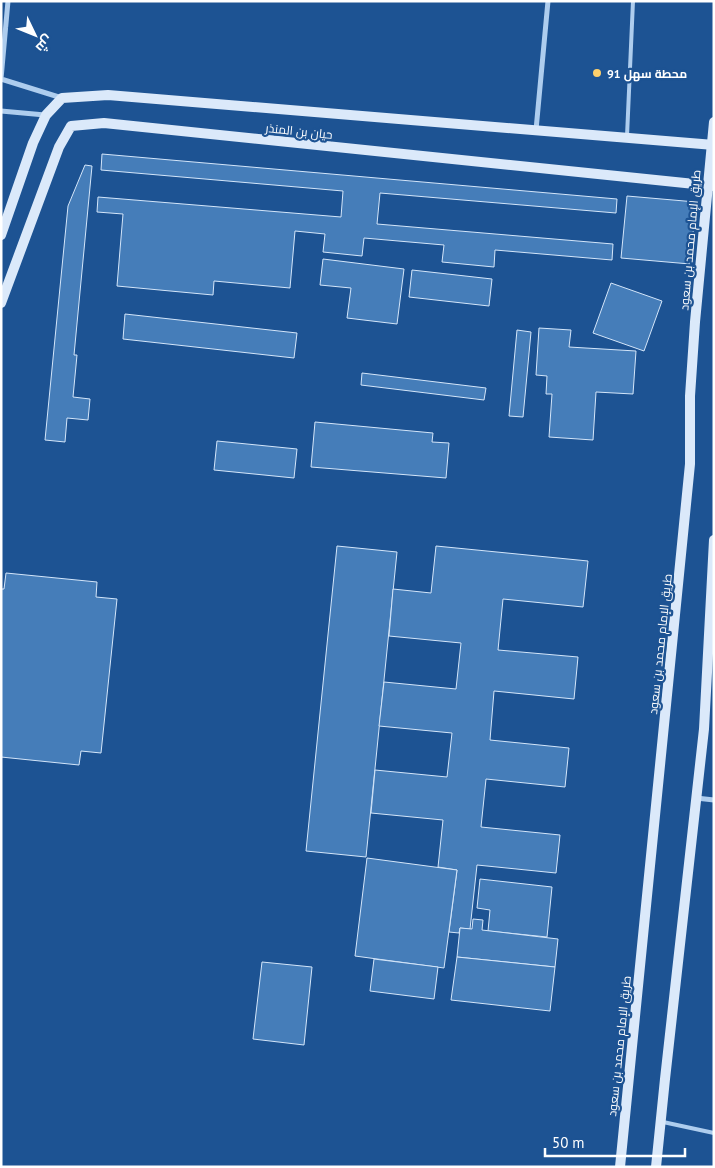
<svg xmlns="http://www.w3.org/2000/svg" width="715" height="1168" font-family="'PT Sans',Cairo,sans-serif">
<style>
.building{fill:#457db9;stroke:#d4e6fa}
.lines{fill:none;stroke-linecap:round;stroke-linejoin:round}
.lane{stroke:#aecdee;stroke-width:4}
.street{stroke:#aecdee;stroke-width:5}
.secondary{stroke:#dbe9fa;stroke-width:10}
.poi-dot{fill:#fed06c;stroke:#1d5393;stroke-width:2}
.labels{text-anchor:middle;dominant-baseline:central;stroke-width:4.5;stroke-linejoin:round;paint-order:stroke}
.poi-label{font-size:12px;font-weight:bold;fill:#fff;stroke:#1d5393;text-anchor:start}
.street-label{font-size:12px;fill:#fff;stroke:#1d5393}
</style>
<rect width="100%" height="100%" fill="#1d5393"/>
<!-- building -->
<g class="building">
<polygon points="102,154 617,199 616,213 380,193 377,224 613,244 612,260 495,250 494,267 442,262 444,245 364,238 362,256 323,252 325,234 295,231 290,288 214,281 213,295 117,286 123,214 97,212 98,197 341,217 343,191 101,170"/>
<polygon points="85,165 92,166 74,355 77,355 73,397 90,399 88,420 67,418 65,442 45,440 68,206"/>
<polygon points="627,196 696,202 690,264 621,258"/>
<polygon points="323,259 404,269 397,324 347,318 351,288 320,285"/>
<polygon points="412,270 492,279 489,306 409,297"/>
<polygon points="611,283 662,301 644,351 593,333"/>
<polygon points="125,314 297,333 294,358 123,339"/>
<polygon points="539,328 571,330 569,347 636,351 633,394 596,392 593,440 549,437 552,394 546,394 547,376 536,375"/>
<polygon points="517,330 531,332 523,417 509,416"/>
<polygon points="362,373 486,388 484,400 361,385"/>
<polygon points="315,422 433,433 432,442 449,443 446,478 311,467"/>
<polygon points="217,441 297,449 294,478 214,470"/>
<polygon points="337,546 397,552 366,857 306,851"/>
<polygon points="436,546 588,561 583,607 503,599 498,650 578,657 574,699 494,691 490,740 569,748 565,787 486,779 481,827 560,835 556,873 477,865 470,929 460,928 459,933 449,932 457,870 438,867 443,820 371,813 375,770 447,777 452,733 379,726 384,682 456,689 461,643 389,636 393,589 431,593"/>
<polygon points="6,573 97,582 96,597 117,599 101,753 81,751 79,765 1,757 1,589 4,589"/>
<polygon points="367,858 457,870 444,968 355,956"/>
<polygon points="480,879 552,887 547,937 488,931 490,910 477,908"/>
<polygon points="473,919 483,920 482,930 558,939 555,967 457,957 460,928 472,929"/>
<polygon points="457,957 555,967 550,1011 451,1000"/>
<polygon points="374,959 438,967 434,999 370,991"/>
<polygon points="262,962 312,967 304,1045 253,1039"/>
</g>
<g class="lines">
<!-- lane -->
<g class="lane">
<polyline points="627,136 633,1"/>
<polyline points="663,1122 714,1133"/>
</g>
<!-- street -->
<g class="street">
<polyline points="8,1 1,79 62,98"/>
<polyline points="1,111 45,115"/>
<polyline points="536,130 548,1"/>
<polyline points="696,798 714,800"/>
</g>
<!-- secondary -->
<g class="secondary">
<polyline points="1,235 33,143 46,115 62,98 108,95 714,145"/>
<polyline points="1,303 59,147 71,126 104,123 714,186"/>
<polyline points="620,1167 690,464 690,396 695,322 714,122"/>
<polyline points="656,1167 665,1079 704,729 714,540"/>
</g>
</g>
<!-- markers -->
<circle class="poi-dot" cx="597" cy="73" r="5"/>
<g class="labels">
<!-- poi labels -->
<g class="poi-label">
<text x="607" y="73">محطة سهل 91</text>
</g>
<!-- street labels -->
<g class="street-label">
<text transform="translate(299 131) rotate(6)">حيان بن المنذر</text>
<text transform="translate(690 240) rotate(-85)">طريق الإمام محمد بن سعود</text>
<text transform="translate(660 644) rotate(-84)">طريق الإمام محمد بن سعود</text>
<text transform="translate(619 1046) rotate(-84)">طريق الإمام محمد بن سعود</text>
</g>
</g>
<!-- border -->
<rect width="715" height="1168" fill="none" stroke="#ffffff" stroke-width="5"/>
<!-- north arrow -->
<g transform="translate(35 35) rotate(133)" stroke="#1d5393" stroke-width="4" paint-order="stroke">
<path d="M0-4L9 19L0 12L-9 19Z" fill="#ffffff"/>
<text y="-8" font-size="14" font-weight="bold" text-anchor="middle" fill="#ffffff">ش</text>
</g>
<!-- scale -->
<path d="M545 1148v8h140v-8" fill="none" stroke="#ffffff" stroke-width="2.5"/>
<text x="552" y="1148" font-size="15" fill="#ffffff" stroke="#1d5393" stroke-width="4" paint-order="stroke">50 m</text>
</svg>
